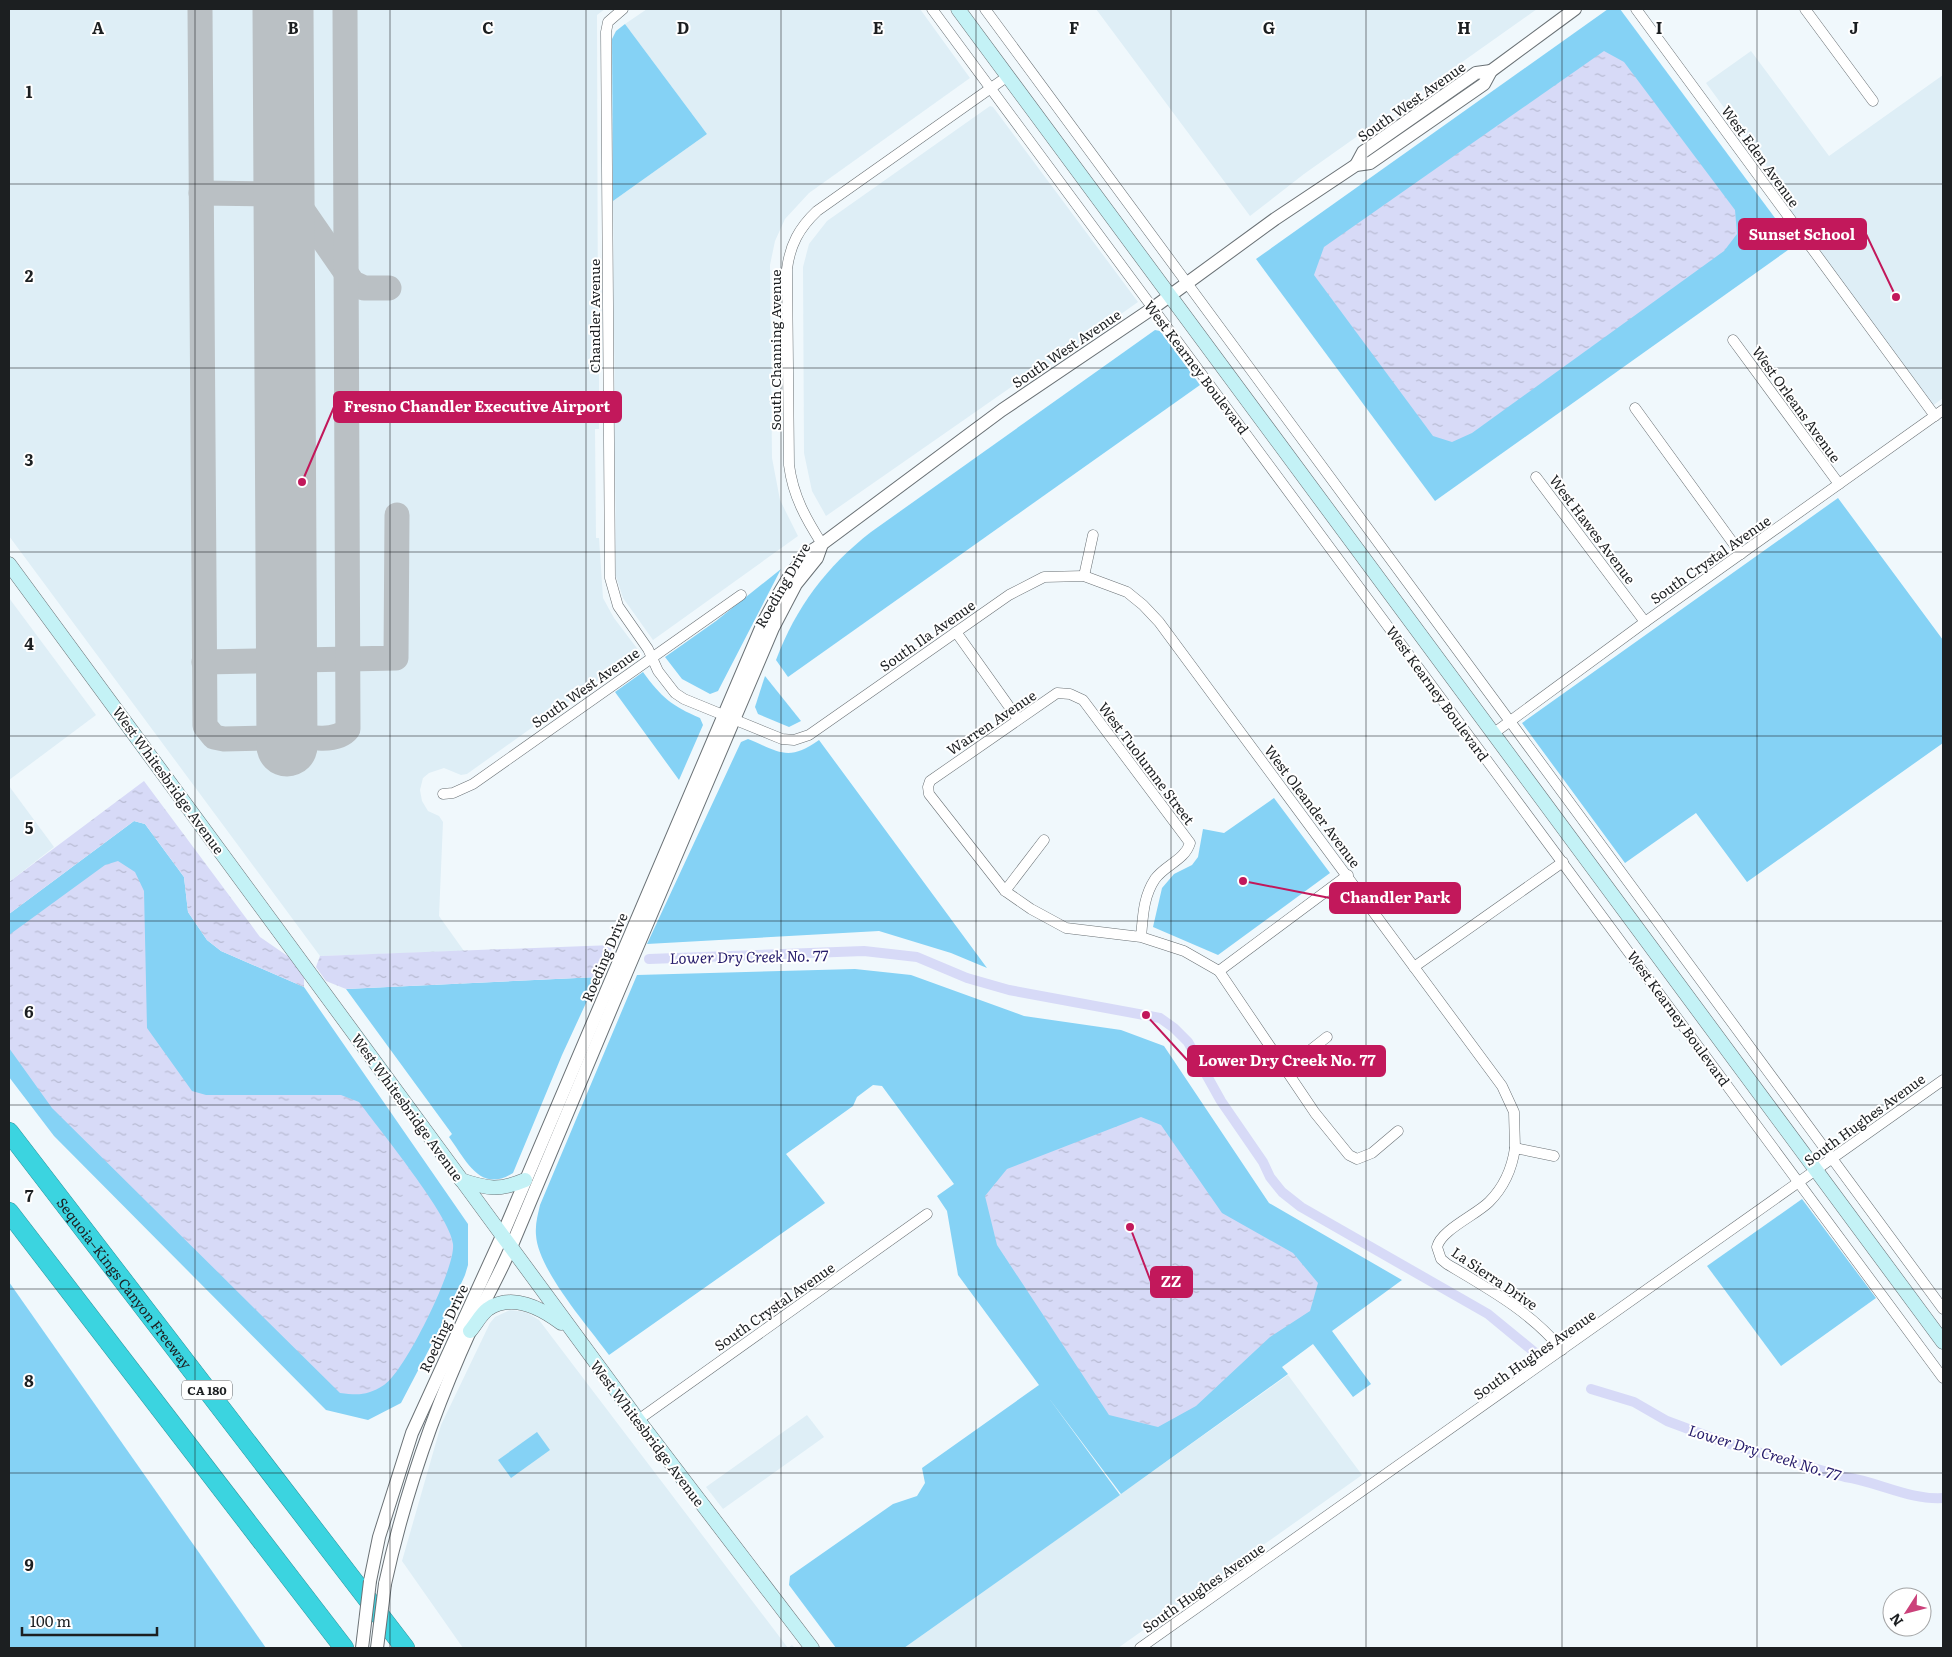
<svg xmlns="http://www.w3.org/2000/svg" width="1952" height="1657" font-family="Literata,serif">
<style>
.built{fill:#deeef6}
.green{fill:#85d2f5}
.water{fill:url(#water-ripples)}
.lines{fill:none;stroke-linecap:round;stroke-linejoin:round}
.canal{stroke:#d7daf7;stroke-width:10}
.taxiway{stroke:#bac0c4;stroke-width:25}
.runway{stroke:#bac0c4;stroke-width:61}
.minor-casing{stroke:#6a7175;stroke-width:11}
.tertiary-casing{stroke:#6a7175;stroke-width:14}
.secondary-casing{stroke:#6a7175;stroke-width:15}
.motorway-casing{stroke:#30959d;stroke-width:20}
.minor{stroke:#fff;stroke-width:10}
.tertiary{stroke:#fff;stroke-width:12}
.secondary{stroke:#c4f2f6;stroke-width:14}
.motorway{stroke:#3bd4e0;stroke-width:19}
.tertiary-bridge-casing{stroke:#6a7175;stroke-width:14;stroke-linecap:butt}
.tertiary-bridge{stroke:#fff;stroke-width:12}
.grid{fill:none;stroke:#1c1f21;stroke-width:1;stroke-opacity:0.55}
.labels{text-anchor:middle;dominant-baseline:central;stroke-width:4;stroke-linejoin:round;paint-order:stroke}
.shield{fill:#fff;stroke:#606264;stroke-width:1}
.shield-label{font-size:12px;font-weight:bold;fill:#1c1f21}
.street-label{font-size:14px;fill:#1c1f21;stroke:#fff}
.water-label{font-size:15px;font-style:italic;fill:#261c6b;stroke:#fff}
.grid-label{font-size:16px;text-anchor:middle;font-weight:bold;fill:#1c1f21;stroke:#fff;stroke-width:4;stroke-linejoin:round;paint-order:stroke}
.leader{fill:none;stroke:#c2185b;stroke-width:2}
.callout-dot{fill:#c2185b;stroke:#fff;stroke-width:2}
.callout{fill:#c2185b;stroke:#c2185b;stroke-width:2}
.callout-label{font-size:15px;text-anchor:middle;font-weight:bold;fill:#fff}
</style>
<defs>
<pattern id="water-ripples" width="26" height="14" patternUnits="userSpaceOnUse" patternTransform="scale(1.25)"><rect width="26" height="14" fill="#d7daf7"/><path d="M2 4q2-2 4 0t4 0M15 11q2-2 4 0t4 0" fill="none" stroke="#b8bbd3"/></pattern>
</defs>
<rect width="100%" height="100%" fill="#f0f8fc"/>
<!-- built -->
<g class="built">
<polygon points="9,9 605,9 597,15 598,350 590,351 590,374 599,374 599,429 595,429 596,538 599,538 603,598 614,618 639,651 467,774 461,775 444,768 429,773 423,778 420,790 422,801 428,811 439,816 443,822 439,916 464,951 320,956 9,536"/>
<polygon points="647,9 920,9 970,78 809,193 785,219 775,241 770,265 772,458 780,500 798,536 653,640 623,598 616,576 613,201 707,134 625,24"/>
<polygon points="1096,9 1537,9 1304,174 1250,216"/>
<polygon points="1751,51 1829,156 1943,75 1943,398 1931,407 1773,195 1783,188 1706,83"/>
<polygon points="990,106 993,107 1138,302 1019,386 1017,383 826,516 812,491 804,453 803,267 809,244 827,221"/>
<polygon points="9,598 96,715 9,780"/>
<polygon points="9,786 54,847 9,882"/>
<polygon points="510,1310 526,1312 539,1320 788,1648 792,1645 795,1648 463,1648 402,1561 441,1425 490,1323 495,1317"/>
<polygon points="1288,1375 1362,1475 1118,1648 904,1648"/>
<polygon points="807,1415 824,1437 723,1509 706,1487"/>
</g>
<!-- green -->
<g class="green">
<polygon points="1608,9 1620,9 1795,245 1435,501 1256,259"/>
<polygon points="625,24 707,134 613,201 612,39 616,31"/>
<path d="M 1155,330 L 1160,331 L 1200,385 L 788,677 L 776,660 C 796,607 826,567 871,532 Z"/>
<polygon points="1838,498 1943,640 1943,743 1747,882 1696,813 1625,863 1522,723"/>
<polygon points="781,569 718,691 710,694 682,679 665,657 716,621"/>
<path d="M 643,672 C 661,697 672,706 700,718 L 703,725 L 679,780 L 615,692 Z"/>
<polygon points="765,676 801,721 789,727 758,714 755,707"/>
<path d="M 748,739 C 780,752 788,762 819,740 L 987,968 L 951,953 L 879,931 L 647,944 L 741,742 Z"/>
<polygon points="1274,798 1330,873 1218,955 1153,927 1162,888 1174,874 1192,865 1198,857 1203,829 1224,833"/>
<polygon points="134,821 145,824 184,877 188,912 207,940 221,951 304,987 468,1224 468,1265 465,1275 447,1315 401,1403 368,1420 326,1410 54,1136 9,1077 9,914"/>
<path d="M 855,969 L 911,975 L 1024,1016 L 1121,1030 L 1164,1046 L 1269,1203 L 1402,1280 L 1332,1331 L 1371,1384 L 1353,1397 L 1313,1344 L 1282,1367 L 1288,1374 L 1121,1494 L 1048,1397 L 1120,1495 L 904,1648 L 836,1648 L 789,1585 L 790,1576 L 893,1504 L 917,1496 L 925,1483 L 922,1468 L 1039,1385 L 958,1275 L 947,1211 L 937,1196 L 954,1184 L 882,1086 L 873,1085 L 857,1097 L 853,1106 L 786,1154 L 825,1203 L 609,1355 C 588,1326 538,1270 536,1235 C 535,1224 538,1214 540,1205 L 637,975 Z"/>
<path d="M 598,977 L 562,1055 L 513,1173 C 480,1194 466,1160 449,1137 L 452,1134 L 346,989 Z"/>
<polygon points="1802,1199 1876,1298 1781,1366 1707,1266"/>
<polygon points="9,1282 266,1648 9,1648"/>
<polygon points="537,1432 550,1450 511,1478 498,1460"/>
</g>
<!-- water -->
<g class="water">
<polygon points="1604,51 1624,62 1735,210 1737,234 1724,251 1472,433 1452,442 1433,436 1314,275 1324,247"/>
<polygon points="144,781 260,937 289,957 304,978 304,987 221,951 207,940 188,912 184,877 145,824 134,821 9,914 9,882"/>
<path d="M 118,861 L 135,872 L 144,891 L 147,1028 L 192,1091 L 206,1095 L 341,1095 L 359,1102 C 378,1128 451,1217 453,1244 C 456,1268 404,1373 384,1385 C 367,1396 358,1395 340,1393 L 52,1108 L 9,1048 L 9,935 L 105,865 Z"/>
<polygon points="613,945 598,977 346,989 326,981 316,967 320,956"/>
<polygon points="1141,1117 1161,1125 1222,1213 1293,1253 1318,1283 1310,1311 1270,1337 1196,1406 1158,1427 1109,1415 997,1245 985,1196 1007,1169"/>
</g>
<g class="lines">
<!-- canal -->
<g class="canal">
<polyline points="649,959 864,951 917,957 967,978 1009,990 1160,1018 1174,1028 1188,1042 1221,1101 1263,1162 1270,1177 1282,1192 1301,1207 1488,1314 1538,1355"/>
<path d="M 1591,1389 L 1634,1402 L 1667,1421 L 1726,1443 L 1845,1477 C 1879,1482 1909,1500 1943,1498"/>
</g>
<!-- taxiway -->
<g class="taxiway">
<polyline points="200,9 205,726 214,737 224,739 271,738 284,729 287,709"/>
<polyline points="284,183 353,283 364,288 389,288"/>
<polyline points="201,193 284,194"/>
<polyline points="204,662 396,658 397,515"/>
<path d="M 287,709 C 289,717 290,725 296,731 C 307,741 339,741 348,729 L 345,9"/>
</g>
<!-- runway -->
<polyline class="runway" points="283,9 287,746"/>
<defs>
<g id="minor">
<polyline points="623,9 608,22 606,32 610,578 618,606 648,649 658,671 675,693 684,699 782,739 794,740 809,735 1009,595 1044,577 1084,576 1127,592 1143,605 1159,622 1502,1086 1514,1112 1515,1148"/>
<polyline points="932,9 1943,1378"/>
<polyline points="985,9 1943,1309"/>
<polyline points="1636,9 1935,416"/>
<polyline points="1805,9 1873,101"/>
<polyline points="1733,340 1839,484"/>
<polyline points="1635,408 1741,554"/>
<polyline points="1536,477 1645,622"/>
<path d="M 822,544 C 806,519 793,496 789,465 L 787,269 C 790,245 799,228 817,211 L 1008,76"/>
<polyline points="1084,576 1093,535"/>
<polyline points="956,632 1018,719"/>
<polyline points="1494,733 1645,622 1943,410"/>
<polyline points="443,794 453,793 473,784 741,595"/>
<polyline points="1005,891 1044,840"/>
<path d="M 1141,937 C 1143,917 1143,897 1155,879 C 1165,865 1185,860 1190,843 L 1083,700 L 1070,694 L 1057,693 L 930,781 L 928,787 L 929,794 L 1005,891 L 1031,909 L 1066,928 L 1141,937 L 1184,951 L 1219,971 L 1315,1113 L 1349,1155 L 1357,1159 L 1372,1153 L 1398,1131"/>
<polyline points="1414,967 1563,862"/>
<polyline points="1219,971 1348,875"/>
<polyline points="1285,1070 1327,1037"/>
<path d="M 1554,1156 L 1515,1148 C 1512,1169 1504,1187 1489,1202 C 1476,1215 1441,1230 1437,1247 L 1441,1259 L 1447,1264 C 1489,1289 1531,1312 1562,1350"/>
<polyline points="638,1420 927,1214"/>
<polyline points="1140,1648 1943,1080"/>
</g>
<g id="tertiary">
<polyline points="1356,165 1363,152 1476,73 1491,71"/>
<path d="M 370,1581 L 379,1537 L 412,1433 L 502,1236 L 764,621 C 779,594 794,560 822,544 L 1002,410 L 1153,308 L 1275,219 L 1356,165 L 1370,163 L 1484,84 L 1491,71 L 1575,9"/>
<path d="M 385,1584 C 404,1497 434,1410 471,1329 C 484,1301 500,1274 512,1245 C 598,1039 685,833 773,628 L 796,584 L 817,558 L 822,544"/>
</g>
<g id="secondary">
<polyline points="958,9 1943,1342"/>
<polyline points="9,564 638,1420 812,1648"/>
<path d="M 461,1180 C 488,1189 499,1191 525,1180"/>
<path d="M 470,1331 C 476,1324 481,1314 488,1309 C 512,1293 541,1308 561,1323"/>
</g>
<g id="motorway">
<path id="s1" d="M 9,1132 L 405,1648"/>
<polyline points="9,1212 344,1648"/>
</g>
</defs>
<!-- minor casing -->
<use href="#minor" class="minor-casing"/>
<!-- tertiary casing -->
<use href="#tertiary" class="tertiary-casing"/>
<!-- secondary casing -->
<use href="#secondary" class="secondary-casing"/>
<!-- motorway casing -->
<use href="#motorway" class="motorway-casing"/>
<!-- minor -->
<use href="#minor" class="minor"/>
<!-- tertiary -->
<use href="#tertiary" class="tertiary"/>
<!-- secondary -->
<use href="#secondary" class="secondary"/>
<!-- motorway -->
<use href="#motorway" class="motorway"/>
<defs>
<g id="tertiary-bridge">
<polyline points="362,1648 370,1581"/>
<polyline points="377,1648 385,1584"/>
</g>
</defs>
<!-- tertiary-bridge casing -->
<use href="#tertiary-bridge" class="tertiary-bridge-casing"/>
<!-- tertiary-bridge -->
<use href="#tertiary-bridge" class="tertiary-bridge"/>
</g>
<!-- grid -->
<path class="grid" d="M 195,9 L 195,1648M 390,9 L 390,1648M 586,9 L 586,1648M 781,9 L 781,1648M 976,9 L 976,1648M 1171,9 L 1171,1648M 1366,9 L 1366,1648M 1562,9 L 1562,1648M 1757,9 L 1757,1648M 9,184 L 1943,184M 9,368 L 1943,368M 9,552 L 1943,552M 9,736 L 1943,736M 9,921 L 1943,921M 9,1105 L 1943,1105M 9,1289 L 1943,1289M 9,1473 L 1943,1473"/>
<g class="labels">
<!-- shield labels -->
<rect class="shield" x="182" y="1380.5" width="50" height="19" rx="4"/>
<g class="shield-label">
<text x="207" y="1390">CA 180</text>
</g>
<!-- street labels -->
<g class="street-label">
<text transform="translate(1411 101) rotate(-35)">South West Avenue</text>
<text transform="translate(1761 156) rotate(54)">West Eden Avenue</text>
<text transform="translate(594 316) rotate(-90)">Chandler Avenue</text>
<text transform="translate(1066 348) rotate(-34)">South West Avenue</text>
<text transform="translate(775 350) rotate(-90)">South Channing Avenue</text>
<text transform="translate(1197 367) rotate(53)">West Kearney Boulevard</text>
<text transform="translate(1797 404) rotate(54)">West Orleans Avenue</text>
<text transform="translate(1593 529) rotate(53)">West Hawes Avenue</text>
<text transform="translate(1710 559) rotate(-35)">South Crystal Avenue</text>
<text transform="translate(782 585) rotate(-60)">Roeding Drive</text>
<text transform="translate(927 635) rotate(-35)">South Ila Avenue</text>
<text transform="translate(585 687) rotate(-35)">South West Avenue</text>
<text transform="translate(1438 693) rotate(54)">West Kearney Boulevard</text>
<text transform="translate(991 722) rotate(-34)">Warren Avenue</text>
<text transform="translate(1147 763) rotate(53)">West Tuolumne Street</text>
<text transform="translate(169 780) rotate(54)">West Whitesbridge Avenue</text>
<text transform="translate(1313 806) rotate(53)">West Oleander Avenue</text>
<text transform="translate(604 957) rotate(-67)">Roeding Drive</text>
<text transform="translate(1679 1018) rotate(54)">West Kearney Boulevard</text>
<text transform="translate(408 1107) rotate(54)">West Whitesbridge Avenue</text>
<text transform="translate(1864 1119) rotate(-36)">South Hughes Avenue</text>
<text transform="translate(1495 1278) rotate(34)">La Sierra Drive</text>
<text stroke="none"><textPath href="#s1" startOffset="190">Sequoia–Kings Canyon Freeway</textPath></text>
<text transform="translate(774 1306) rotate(-35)">South Crystal Avenue</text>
<text transform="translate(443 1328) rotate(-65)">Roeding Drive</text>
<text transform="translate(1534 1354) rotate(-35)">South Hughes Avenue</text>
<text transform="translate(648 1433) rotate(53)">West Whitesbridge Avenue</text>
<text transform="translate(1203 1587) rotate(-35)">South Hughes Avenue</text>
</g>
<!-- water labels -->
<g class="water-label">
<text transform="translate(749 956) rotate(-1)">Lower Dry Creek No. 77</text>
<text transform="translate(1765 1452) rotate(17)">Lower Dry Creek No. 77</text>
</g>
</g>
<g class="grid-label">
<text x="98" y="34">A</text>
<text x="293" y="34">B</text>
<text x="488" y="34">C</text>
<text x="683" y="34">D</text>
<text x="878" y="34">E</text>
<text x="1074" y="34">F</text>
<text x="1269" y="34">G</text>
<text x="1464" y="34">H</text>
<text x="1659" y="34">I</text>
<text x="1854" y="34">J</text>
<text x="29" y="98">1</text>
<text x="29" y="282">2</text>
<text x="29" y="466">3</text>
<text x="29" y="650">4</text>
<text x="29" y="834">5</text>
<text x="29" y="1018">6</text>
<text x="29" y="1202">7</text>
<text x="29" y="1387">8</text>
<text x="29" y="1571">9</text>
</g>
<!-- callouts -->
<path class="leader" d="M1896 297L1866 234M302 482L334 407M1243 881L1330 898M1146 1015L1188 1061M1130 1227L1151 1282"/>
<g class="callout-dot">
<circle cx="1896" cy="297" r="5"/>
<circle cx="302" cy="482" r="5"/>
<circle cx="1243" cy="881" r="5"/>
<circle cx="1146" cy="1015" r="5"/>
<circle cx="1130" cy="1227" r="5"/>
</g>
<g class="callout">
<rect x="1739" y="219" width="127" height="30" rx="5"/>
<rect x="334" y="392" width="287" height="30" rx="5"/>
<rect x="1330" y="883" width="130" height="30" rx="5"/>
<rect x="1188" y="1046" width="197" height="30" rx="5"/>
<rect x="1151" y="1267" width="41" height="30" rx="5"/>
</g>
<g class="callout-label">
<text x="1802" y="240">Sunset School</text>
<text x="477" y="412">Fresno Chandler Executive Airport</text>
<text x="1395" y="903">Chandler Park</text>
<text x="1287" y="1066">Lower Dry Creek No. 77</text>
<text x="1171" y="1287">ZZ</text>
</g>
<!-- border -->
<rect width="1952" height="1657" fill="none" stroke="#1c1f21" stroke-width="20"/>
<!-- north arrow -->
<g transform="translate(1907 1612) rotate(234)"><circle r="24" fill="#ffffff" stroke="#a4a5a6"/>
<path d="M0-4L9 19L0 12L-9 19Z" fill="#cb417a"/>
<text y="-8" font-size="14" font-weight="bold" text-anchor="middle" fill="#1c1f21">N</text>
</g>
<!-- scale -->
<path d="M22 1627v8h135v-8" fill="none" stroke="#1c1f21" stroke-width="2.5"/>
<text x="30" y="1627" font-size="15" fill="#1c1f21" stroke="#ffffff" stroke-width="4" paint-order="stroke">100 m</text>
</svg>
